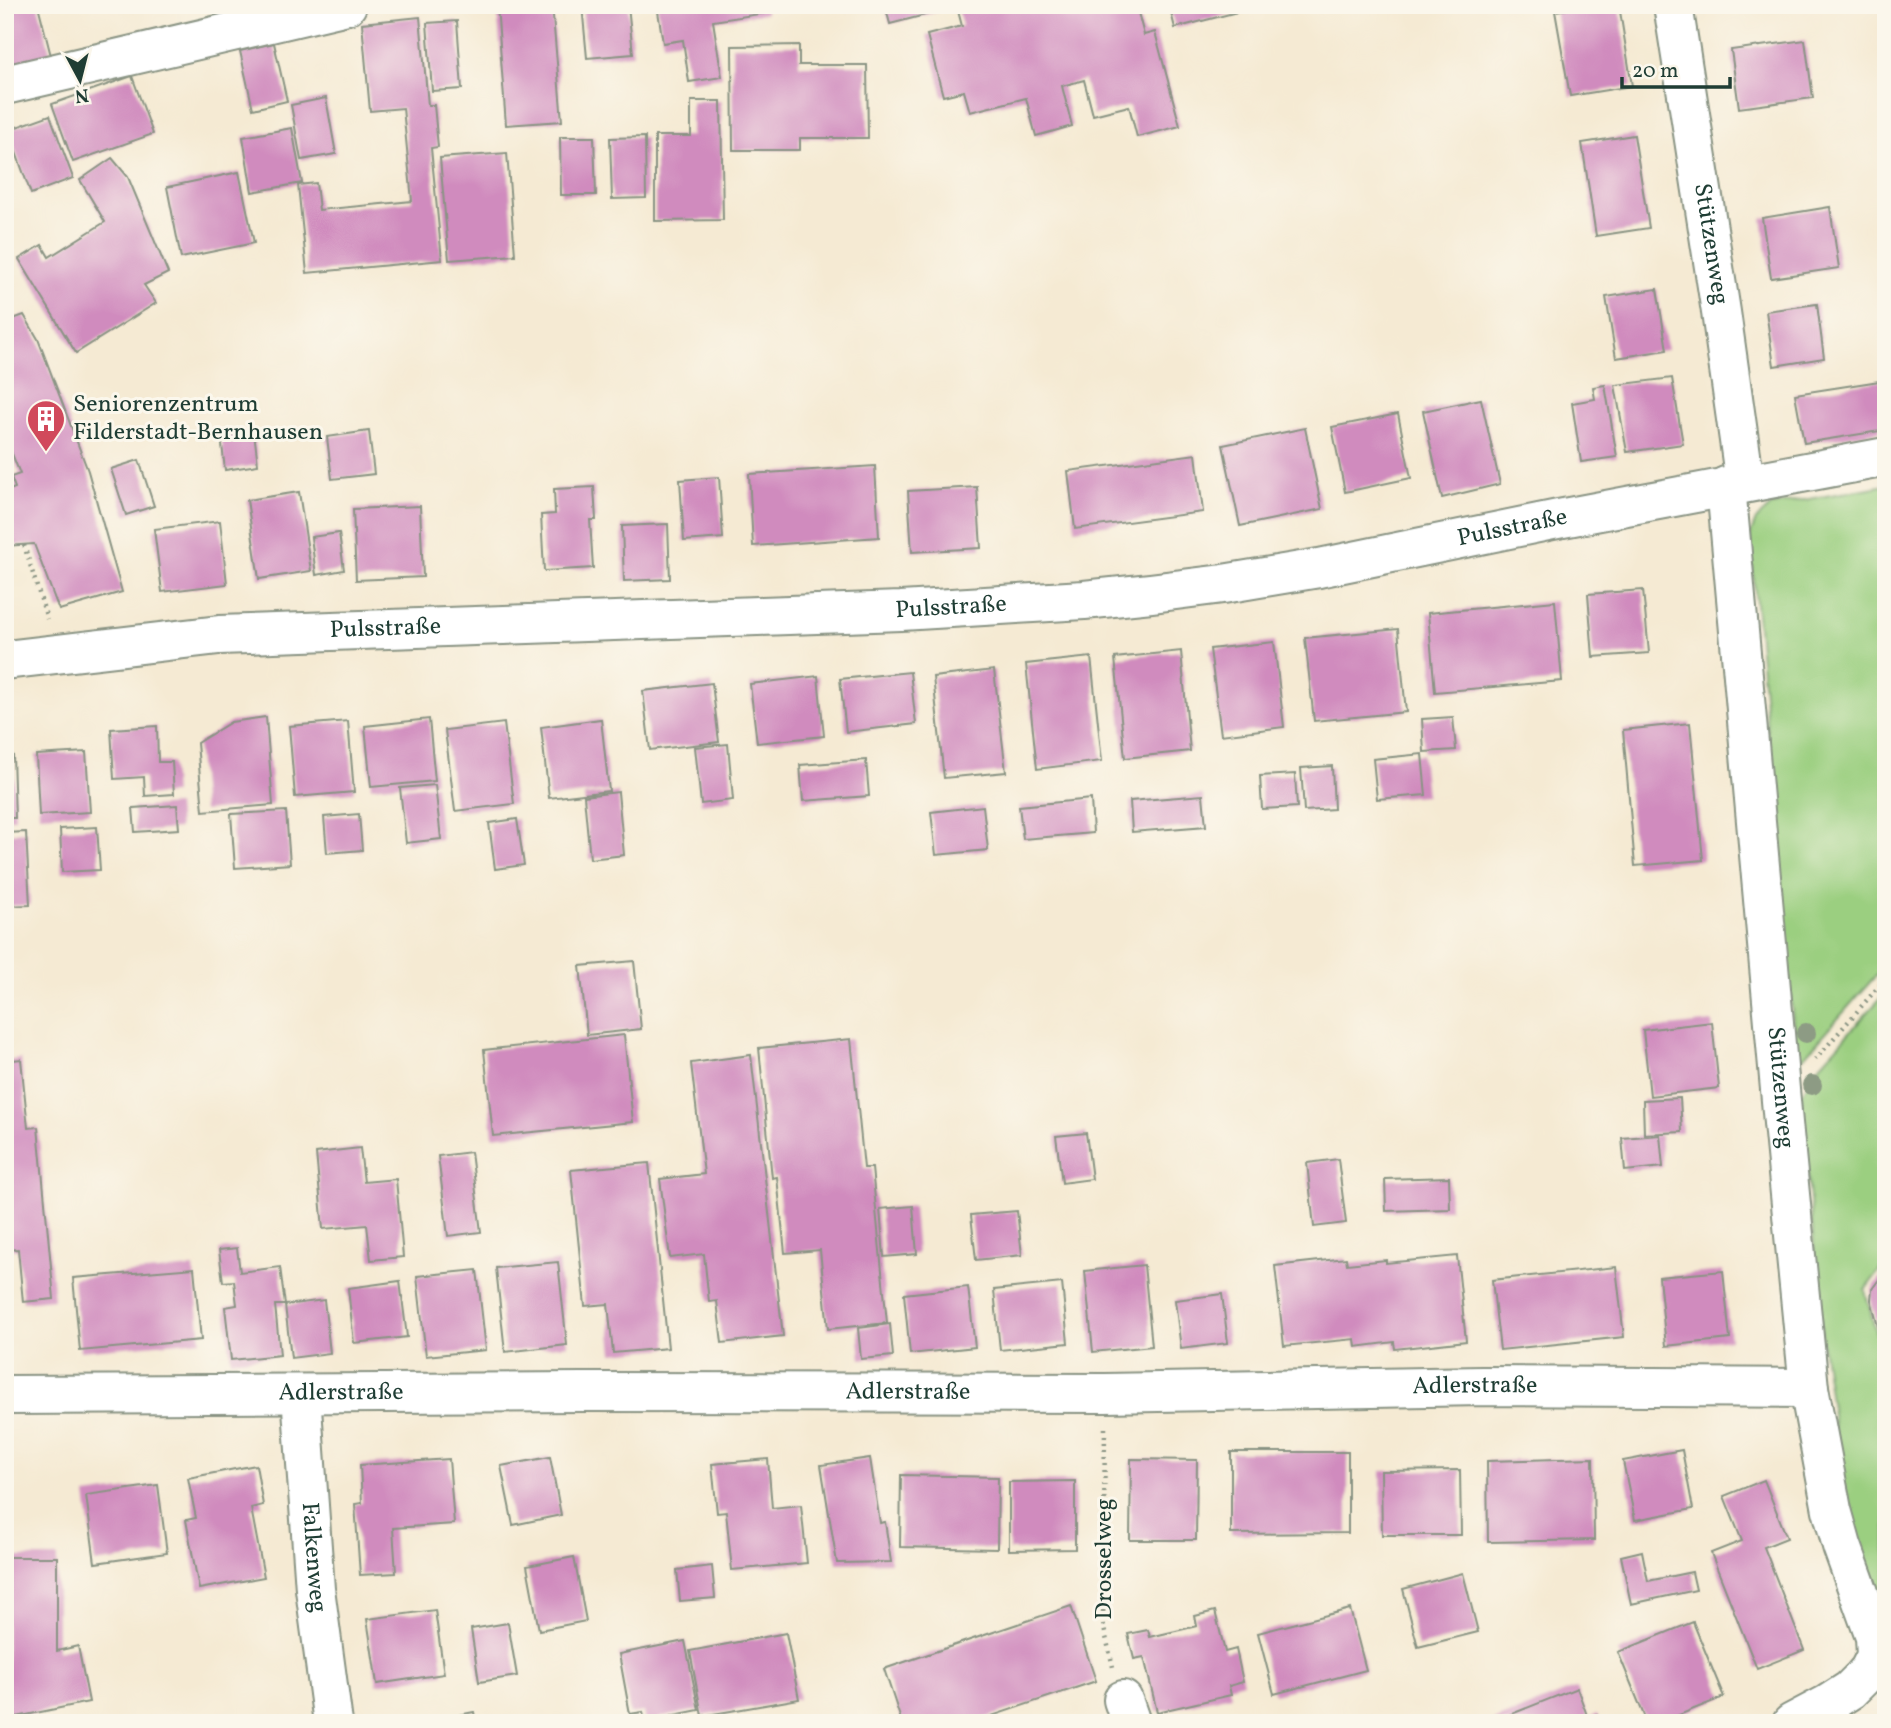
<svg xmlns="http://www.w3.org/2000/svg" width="1891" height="1728" font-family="Vollkorn,serif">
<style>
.green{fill:#9bcf80;stroke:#5d865a;stroke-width:2}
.building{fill:#d08bbe}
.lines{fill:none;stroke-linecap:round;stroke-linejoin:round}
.minor-casing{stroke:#8a9484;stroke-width:42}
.path{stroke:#8a9484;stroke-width:4.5;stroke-dasharray:2 5;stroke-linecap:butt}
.minor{stroke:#fff;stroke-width:38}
.tree{fill:#8d9b84}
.labels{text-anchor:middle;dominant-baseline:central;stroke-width:6;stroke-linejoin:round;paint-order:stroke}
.street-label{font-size:24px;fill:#1f3d34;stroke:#fbf7ec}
.poi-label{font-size:24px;fill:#1f3d34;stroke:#fbf7ec;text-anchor:start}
</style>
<rect width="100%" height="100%" fill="#fbf7ec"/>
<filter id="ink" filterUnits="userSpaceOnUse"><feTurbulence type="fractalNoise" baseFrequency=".0143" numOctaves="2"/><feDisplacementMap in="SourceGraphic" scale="14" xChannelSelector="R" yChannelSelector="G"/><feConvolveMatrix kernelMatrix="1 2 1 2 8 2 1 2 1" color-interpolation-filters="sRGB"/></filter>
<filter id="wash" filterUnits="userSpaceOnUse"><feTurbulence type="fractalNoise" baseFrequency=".00686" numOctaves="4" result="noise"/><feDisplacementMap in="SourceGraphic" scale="28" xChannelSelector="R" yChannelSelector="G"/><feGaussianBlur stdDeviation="1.57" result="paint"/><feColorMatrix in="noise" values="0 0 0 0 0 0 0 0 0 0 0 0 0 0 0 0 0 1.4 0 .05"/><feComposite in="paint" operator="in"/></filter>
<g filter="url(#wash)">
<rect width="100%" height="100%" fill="#f5ead3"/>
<!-- green -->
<g class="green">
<polygon points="1886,485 1886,964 1805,1056 1796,1058 1750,536 1756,520 1771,506"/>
<polygon points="1886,992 1886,1262 1865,1290 1886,1373 1886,1618 1855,1538 1841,1479 1823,1351 1801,1095 1820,1065"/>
</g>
<g id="blocks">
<!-- building -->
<g class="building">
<polygon points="5,5 38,5 51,56 5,68"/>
<polygon points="497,5 552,5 562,121 506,125"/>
<polygon points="582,5 628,5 633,54 587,58"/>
<polygon points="657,5 765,5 766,13 713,21 722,77 689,82 683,40 663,43"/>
<polygon points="885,5 960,5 960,6 890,24"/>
<polygon points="978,5 1102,5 1103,10 1120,5 1136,5 1144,35 1155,32 1180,126 1137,137 1129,106 1093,115 1084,80 1062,86 1072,126 1036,136 1026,98 970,112 964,91 943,96 927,35 962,26 958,11"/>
<polygon points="1169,5 1244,5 1245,10 1175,28"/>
<polygon points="1593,5 1619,5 1632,86 1570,96 1555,11"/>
<polygon points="420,17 428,105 434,105 438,147 431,148 442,260 307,273 298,185 316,183 319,210 412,201 403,108 370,111 362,23"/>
<polygon points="457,21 462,89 432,91 427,23"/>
<polygon points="1805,40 1813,98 1739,108 1731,50"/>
<polygon points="274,43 287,101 253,109 240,51"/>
<polygon points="799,45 799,65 867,65 868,138 800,138 800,150 733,150 732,46"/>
<polygon points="132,76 153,134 73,162 52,104"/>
<polygon points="326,98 336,154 301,160 291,105"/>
<polygon points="691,101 721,101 723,220 655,221 655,136 691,136"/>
<polygon points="50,115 73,178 31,194 8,130"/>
<polygon points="292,128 302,183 252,192 243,137"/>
<polygon points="1634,135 1649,228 1596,236 1582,143"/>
<polygon points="560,137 594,137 596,195 561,195"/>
<polygon points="645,137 646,198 612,199 610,138"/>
<polygon points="507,153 515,255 449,260 440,158"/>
<polygon points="112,158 128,177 168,273 144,285 156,303 76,353 19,259 42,245 49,257 105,222 80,180"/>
<polygon points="239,172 254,243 181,258 167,187"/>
<polygon points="1830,207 1839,268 1771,278 1762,218"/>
<polygon points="1657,289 1667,350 1616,358 1606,297"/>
<polygon points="1817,304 1824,358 1774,366 1766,311"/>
<polygon points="24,315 38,339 88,471 122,592 59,610 34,544 5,546 5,492 15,488 11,477 20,474 5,436 5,322"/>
<polygon points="1672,378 1683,444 1627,452 1615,385"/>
<polygon points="1886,380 1886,425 1880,426 1880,431 1804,443 1795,394"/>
<polygon points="1605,385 1617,457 1581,462 1572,403 1595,399 1593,387"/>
<polygon points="1481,399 1500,484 1442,498 1423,411"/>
<polygon points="1398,414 1411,478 1345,492 1332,427"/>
<polygon points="1305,428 1322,509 1240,526 1223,445"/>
<polygon points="369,431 374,474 332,479 327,437"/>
<polygon points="254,432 258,465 225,470 221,436"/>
<polygon points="1196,454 1203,512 1075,529 1068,471"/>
<polygon points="139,460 154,506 126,515 111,469"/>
<polygon points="875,466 879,537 753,546 749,474"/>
<polygon points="719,477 723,538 684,541 680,480"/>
<polygon points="594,487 596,520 590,520 593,568 544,571 541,515 555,514 554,489"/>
<polygon points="977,487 981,548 912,552 908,491"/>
<polygon points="299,492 311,571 259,579 247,500"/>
<polygon points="420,506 423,577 356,580 353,509"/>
<polygon points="220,521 227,584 162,592 154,529"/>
<polygon points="668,524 670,579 624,581 622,526"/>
<polygon points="339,533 344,570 316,575 311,537"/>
<polygon points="1643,590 1649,653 1593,657 1588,594"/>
<polygon points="1555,601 1562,681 1435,692 1428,613"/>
<polygon points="1398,629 1406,712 1314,721 1305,638"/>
<polygon points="1274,642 1284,727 1221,735 1210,649"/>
<polygon points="1181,651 1190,751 1125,758 1115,658"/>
<polygon points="1091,657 1102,761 1037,769 1026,664"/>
<polygon points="994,670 1006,772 944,778 933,677"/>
<polygon points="910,672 916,724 846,732 840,679"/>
<polygon points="818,676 824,736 757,743 750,684"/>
<polygon points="712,683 719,742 650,750 643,691"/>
<polygon points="266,717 273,805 203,811 197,743 231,722"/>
<polygon points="1453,717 1456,750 1424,752 1422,719"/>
<polygon points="429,719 435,781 371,787 365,726"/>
<polygon points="601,719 609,791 549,798 541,727"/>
<polygon points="348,721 354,792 295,797 289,726"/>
<polygon points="504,723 514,804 455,811 445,730"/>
<polygon points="1690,723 1703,860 1635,866 1623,730"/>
<polygon points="157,726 158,762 172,762 174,794 145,796 144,777 114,779 111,729"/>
<polygon points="728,744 733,800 701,804 695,747"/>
<polygon points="86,752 90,812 39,815 36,755"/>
<polygon points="1422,754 1426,795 1377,799 1373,759"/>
<polygon points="5,755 13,755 15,818 5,818"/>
<polygon points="866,760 869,796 803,801 800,765"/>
<polygon points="1332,766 1334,809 1304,811 1301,768"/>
<polygon points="1295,774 1297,807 1262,809 1260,776"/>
<polygon points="435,785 441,839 406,843 400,788"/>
<polygon points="618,792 624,855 590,859 584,796"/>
<polygon points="1203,795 1206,826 1132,832 1130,801"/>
<polygon points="1091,799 1093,833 1023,839 1019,806"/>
<polygon points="177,805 179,829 135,832 133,808"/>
<polygon points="983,806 988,850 936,855 931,812"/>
<polygon points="286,811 290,864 235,868 231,814"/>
<polygon points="359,814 362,850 327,853 324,817"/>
<polygon points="517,819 524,865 495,869 489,823"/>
<polygon points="97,827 100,870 62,872 60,829"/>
<polygon points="26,832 30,905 5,906 5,833"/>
<polygon points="634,961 641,1029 587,1035 580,966"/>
<polygon points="1712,1022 1719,1088 1650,1096 1643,1030"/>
<polygon points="624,1035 633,1122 493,1136 484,1050"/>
<polygon points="851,1039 864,1168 872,1168 887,1323 828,1329 820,1250 785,1253 777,1177 772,1178 759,1048"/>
<polygon points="751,1055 783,1336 722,1343 717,1301 709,1302 704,1254 670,1258 660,1179 704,1174 691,1063"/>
<polygon points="21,1059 28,1128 38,1127 54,1299 23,1302 18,1249 5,1250 5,1061"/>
<polygon points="1680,1098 1682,1132 1644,1134 1643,1100"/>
<polygon points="1086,1133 1092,1179 1062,1183 1056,1136"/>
<polygon points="1660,1135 1663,1167 1625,1171 1622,1138"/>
<polygon points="360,1148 364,1182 396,1179 403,1257 371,1260 367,1225 323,1229 316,1153"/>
<polygon points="471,1152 481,1232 448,1236 438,1156"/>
<polygon points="1338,1159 1346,1223 1314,1227 1307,1163"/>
<polygon points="649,1163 668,1348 613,1353 608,1304 585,1306 571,1170"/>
<polygon points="1449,1177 1450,1209 1386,1211 1385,1179"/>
<polygon points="913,1206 917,1254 884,1257 880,1209"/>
<polygon points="1017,1211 1022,1255 976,1260 971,1215"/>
<polygon points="237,1248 240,1272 280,1267 285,1305 275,1305 280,1355 231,1360 225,1307 237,1305 234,1281 223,1282 219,1250"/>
<polygon points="1457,1256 1466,1341 1395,1349 1394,1342 1356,1347 1355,1339 1284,1346 1275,1266 1346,1258 1347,1264 1386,1260 1386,1263"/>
<polygon points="558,1262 567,1345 505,1352 496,1268"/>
<polygon points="1144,1265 1152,1346 1093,1352 1085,1271"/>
<polygon points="1616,1267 1624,1337 1500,1350 1492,1280"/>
<polygon points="194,1268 201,1340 80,1351 73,1278"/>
<polygon points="477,1270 486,1350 426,1356 417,1276"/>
<polygon points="1886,1270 1886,1353 1885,1353 1871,1300 1872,1289"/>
<polygon points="1723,1271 1730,1339 1666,1346 1659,1277"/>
<polygon points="400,1281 407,1337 354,1343 348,1288"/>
<polygon points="1062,1283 1068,1343 1000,1350 994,1290"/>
<polygon points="968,1287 975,1347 910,1354 904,1294"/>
<polygon points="1222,1294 1228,1343 1181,1349 1175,1300"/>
<polygon points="324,1300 330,1353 291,1358 285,1305"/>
<polygon points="890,1324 893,1356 861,1359 858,1328"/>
<polygon points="1682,1450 1693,1509 1635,1520 1623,1461"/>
<polygon points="1231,1452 1348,1452 1348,1533 1231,1534"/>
<polygon points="550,1457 561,1515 513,1525 501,1466"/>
<polygon points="870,1458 880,1523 885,1522 891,1562 837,1563 821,1465"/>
<polygon points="1593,1458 1594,1540 1488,1542 1487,1461"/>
<polygon points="449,1459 454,1524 393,1528 396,1573 360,1575 355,1504 362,1503 360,1465"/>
<polygon points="768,1459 772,1508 801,1505 807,1563 732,1570 726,1512 717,1513 712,1464"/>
<polygon points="1131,1459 1197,1460 1196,1540 1130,1540"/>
<polygon points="256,1465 263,1505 251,1508 264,1577 199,1589 186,1520 196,1518 188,1478"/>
<polygon points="1460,1470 1461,1535 1382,1535 1381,1471"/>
<polygon points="901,1475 998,1477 997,1549 900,1547"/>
<polygon points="1764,1480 1787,1538 1764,1547 1804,1650 1757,1669 1711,1553 1742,1541 1724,1496"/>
<polygon points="1075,1481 1075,1549 1009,1550 1009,1482"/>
<polygon points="158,1485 167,1553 95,1563 86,1495"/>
<polygon points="1642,1551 1648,1581 1692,1572 1696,1590 1631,1604 1621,1556"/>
<polygon points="5,1557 57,1557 57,1651 78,1646 89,1702 7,1719"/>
<polygon points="574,1557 586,1621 539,1630 527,1566"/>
<polygon points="712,1566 715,1598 680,1601 677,1570"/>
<polygon points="1463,1573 1478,1632 1418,1647 1403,1589"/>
<polygon points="1071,1606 1096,1681 971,1723 902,1723 884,1669"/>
<polygon points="1350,1609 1366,1670 1274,1694 1258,1633"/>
<polygon points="435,1610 444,1674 377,1684 367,1619"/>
<polygon points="1215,1611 1225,1652 1236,1649 1243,1682 1229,1686 1231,1695 1157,1712 1144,1657 1134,1659 1128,1634 1148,1630 1150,1637 1197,1626 1195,1616"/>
<polygon points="1693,1622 1724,1697 1659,1723 1647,1723 1618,1652"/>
<polygon points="508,1623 517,1676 479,1682 471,1629"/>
<polygon points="786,1633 799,1699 702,1716 690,1651"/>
<polygon points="685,1641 699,1710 659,1718 660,1723 645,1723 643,1712 630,1714 619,1654"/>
<polygon points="1577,1688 1588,1718 1597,1714 1600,1723 1489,1723"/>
<polygon points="474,1712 476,1723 428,1723 428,1721"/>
</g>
</g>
</g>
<g filter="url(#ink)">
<use href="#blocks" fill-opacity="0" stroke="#8a9484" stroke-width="2"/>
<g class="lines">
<defs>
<g id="minor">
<path id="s1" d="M 1673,5 L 1721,312 L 1745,483"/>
<polyline points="5,85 347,5"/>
<path id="s2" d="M 1726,486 L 1783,1123 L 1809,1388 L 1832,1510 L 1842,1546 L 1875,1637 L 1876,1656 L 1869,1670 L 1863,1677 L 1850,1690 L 1828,1704 L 1792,1723"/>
<path id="s3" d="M 5,660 L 219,635 L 901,611 L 1084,600 L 1151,593 L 1223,584 L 1319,568 L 1558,519 L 1886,457"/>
<path id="s4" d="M 301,1394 L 315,1589 L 333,1723"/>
<path id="s5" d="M 5,1395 L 583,1392 L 1105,1393 L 1482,1386 L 1809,1388"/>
<polyline points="1123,1700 1131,1723"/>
</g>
</defs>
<!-- minor casing -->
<use href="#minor" class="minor-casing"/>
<!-- path -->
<g class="path">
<polyline points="24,545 47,619"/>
<polyline points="1815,1060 1886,978"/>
<polyline points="1105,1428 1103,1624 1113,1667"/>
</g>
<!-- minor -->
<use href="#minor" class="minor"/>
</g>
<!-- trees -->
<g class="tree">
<circle cx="1806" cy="1033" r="10"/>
<circle cx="1812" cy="1085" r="10"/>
</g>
</g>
<!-- icons -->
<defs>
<symbol id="building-pin" viewBox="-11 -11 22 30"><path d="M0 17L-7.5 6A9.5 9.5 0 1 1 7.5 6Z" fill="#d1495b" stroke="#fbf7ec"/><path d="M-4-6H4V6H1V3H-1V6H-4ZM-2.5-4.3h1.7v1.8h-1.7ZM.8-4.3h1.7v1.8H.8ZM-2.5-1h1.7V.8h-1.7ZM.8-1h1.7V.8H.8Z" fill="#fff"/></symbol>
</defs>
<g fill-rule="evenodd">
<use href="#building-pin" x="24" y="397" width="44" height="60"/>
</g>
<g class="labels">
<!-- street labels -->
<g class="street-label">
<text stroke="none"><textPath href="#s1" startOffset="242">Stützenweg</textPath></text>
<text stroke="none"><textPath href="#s3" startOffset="1516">Pulsstraße</textPath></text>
<text stroke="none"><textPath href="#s3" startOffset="948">Pulsstraße</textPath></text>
<text stroke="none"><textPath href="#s3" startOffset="382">Pulsstraße</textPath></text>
<text stroke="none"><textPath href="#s2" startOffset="604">Stützenweg</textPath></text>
<text stroke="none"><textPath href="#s5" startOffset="1470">Adlerstraße</textPath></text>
<text stroke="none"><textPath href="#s5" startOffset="336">Adlerstraße</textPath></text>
<text stroke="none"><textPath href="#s5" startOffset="903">Adlerstraße</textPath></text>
<text stroke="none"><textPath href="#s4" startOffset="164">Falkenweg</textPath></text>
<text transform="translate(1105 1559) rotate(-90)">Drosselweg</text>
</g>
<!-- poi labels -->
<g class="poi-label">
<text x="73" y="405">Seniorenzentrum<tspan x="73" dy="28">Filderstadt-Bernhausen</tspan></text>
</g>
</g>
<!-- margin -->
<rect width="1891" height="1728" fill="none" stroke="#fbf7ec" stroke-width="28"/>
<!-- north arrow -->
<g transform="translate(80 80) rotate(173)" stroke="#fbf7ec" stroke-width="5" paint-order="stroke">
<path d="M0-5L12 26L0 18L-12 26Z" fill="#1f3d34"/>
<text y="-10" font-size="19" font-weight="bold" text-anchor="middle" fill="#1f3d34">N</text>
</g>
<!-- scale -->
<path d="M1622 77v10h108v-10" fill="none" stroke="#1f3d34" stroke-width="3.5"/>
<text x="1632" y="77" font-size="21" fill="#1f3d34" stroke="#fbf7ec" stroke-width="5" paint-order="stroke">20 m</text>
</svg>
